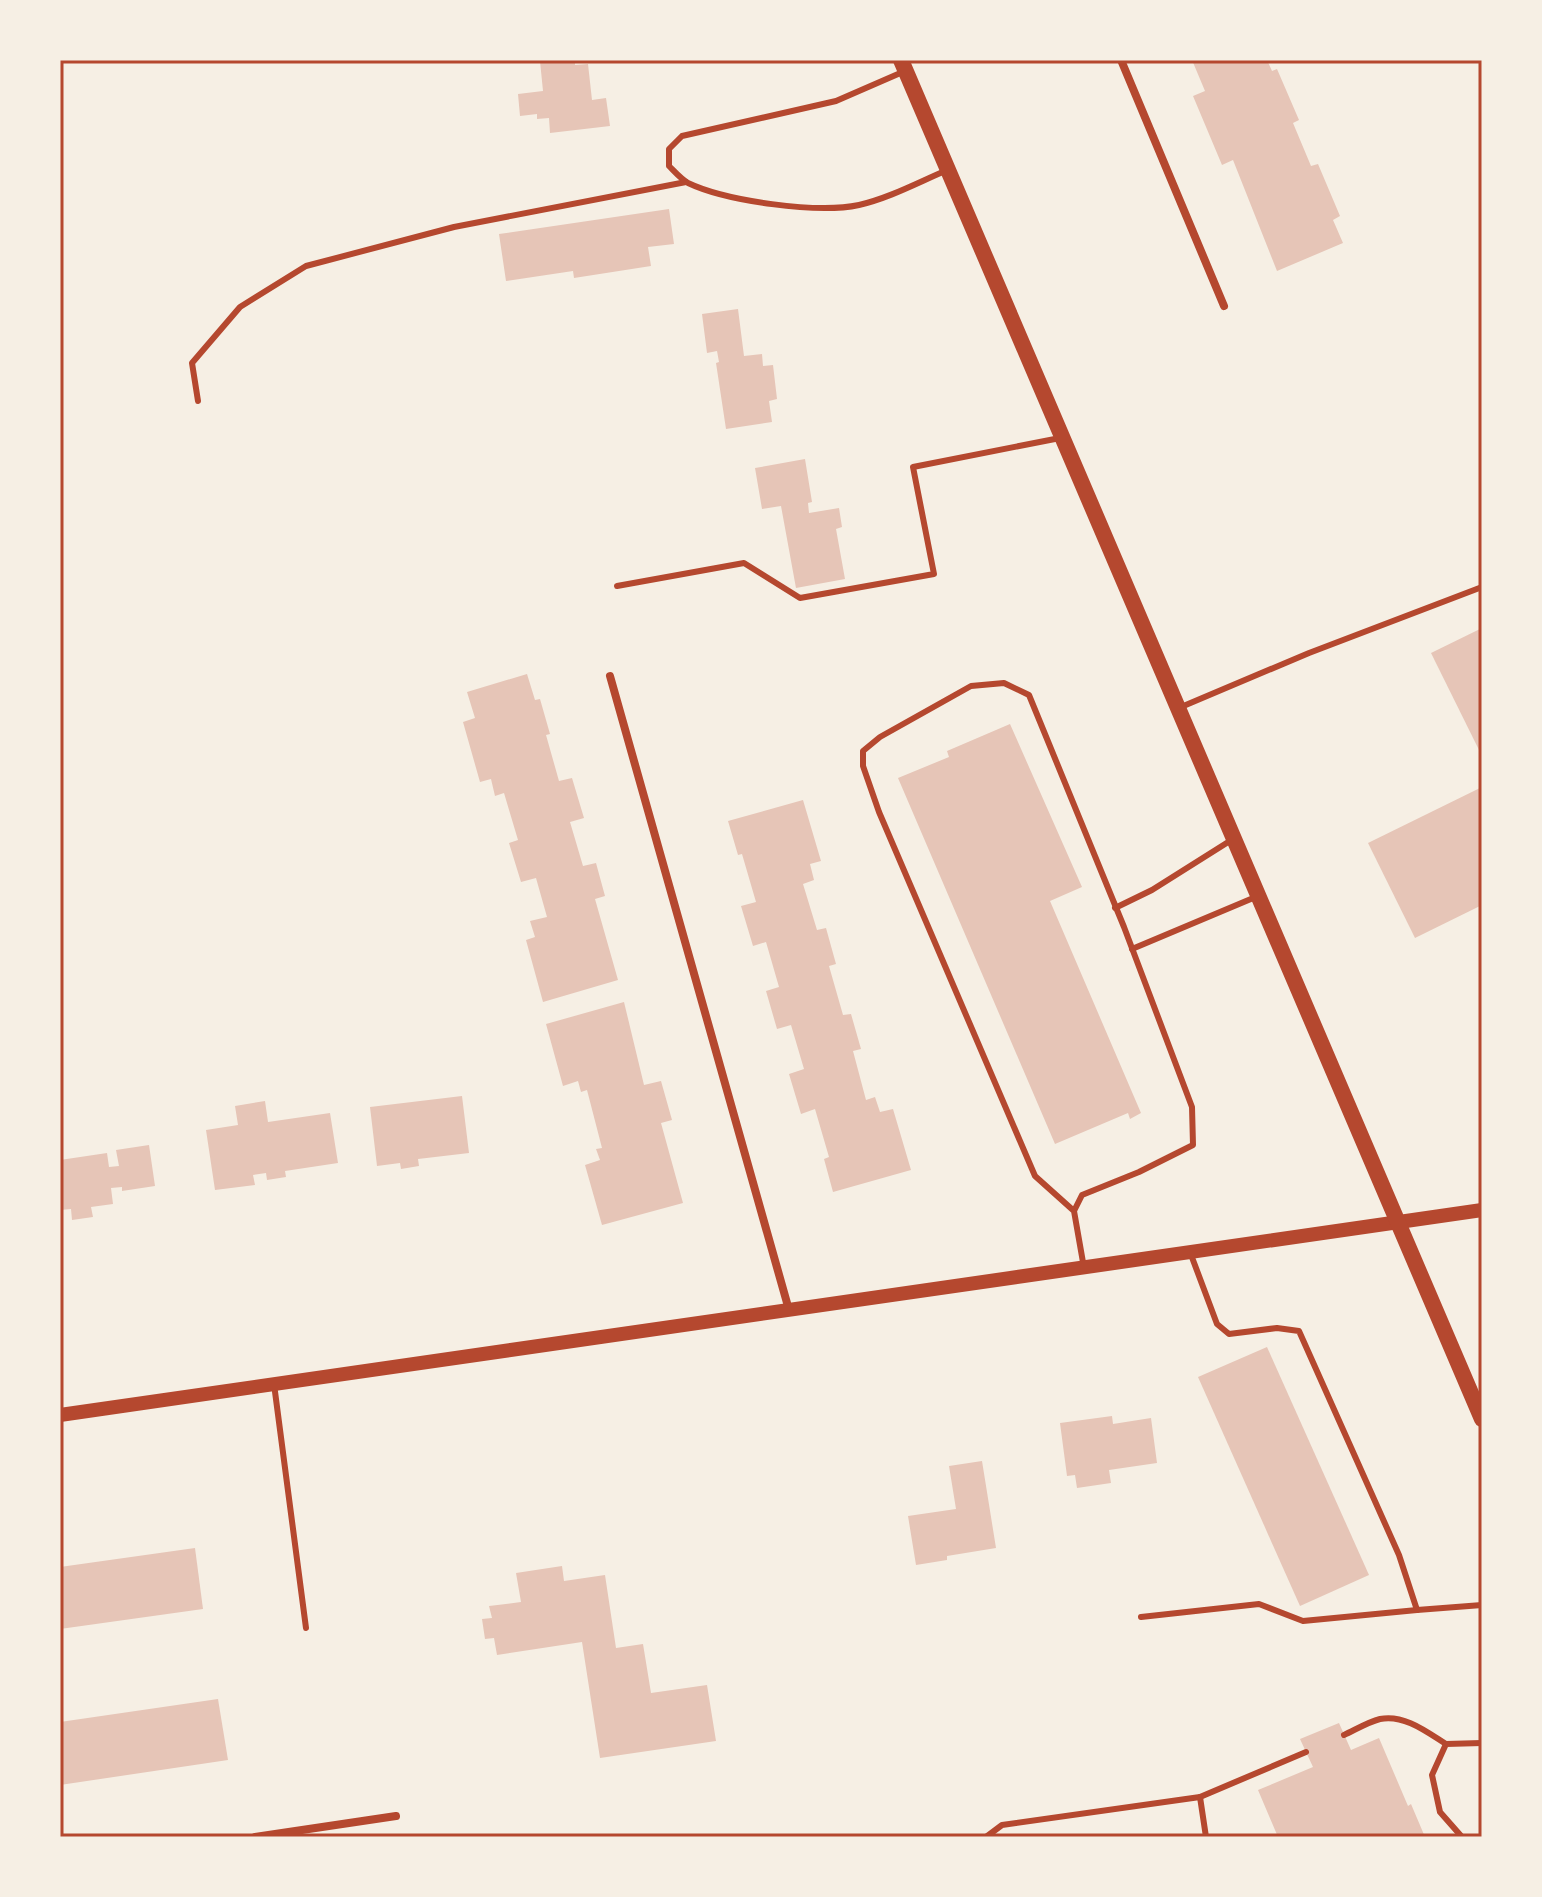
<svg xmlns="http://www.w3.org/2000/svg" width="1542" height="1897" font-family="'DejaVu Sans',sans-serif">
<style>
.building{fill:#e6c5b7}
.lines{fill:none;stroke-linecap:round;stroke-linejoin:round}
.service{stroke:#b5482f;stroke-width:6}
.minor{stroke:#b5482f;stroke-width:8}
.tertiary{stroke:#b5482f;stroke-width:14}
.secondary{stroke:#b5482f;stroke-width:16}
.neatline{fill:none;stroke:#b5482f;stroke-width:3}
</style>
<rect width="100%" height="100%" fill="#f6efe4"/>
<!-- building -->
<g class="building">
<polygon points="575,60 575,65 588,64 592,100 606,98 610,126 550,133 549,118 537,119 537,114 520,116 518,94 543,91 540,61"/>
<polygon points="1192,60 1267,60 1272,71 1277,69 1299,120 1293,123 1311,166 1318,164 1340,216 1333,220 1343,243 1277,271 1233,160 1222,165 1193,96 1205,91"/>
<polygon points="669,209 674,244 648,247 651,266 574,278 573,271 506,281 499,234"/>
<polygon points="738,309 744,356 762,354 763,366 773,365 777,399 769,401 772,422 726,429 716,363 719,362 717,351 707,353 702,314"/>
<polygon points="805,459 812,502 808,503 809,513 839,508 842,527 836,529 845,579 796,588 781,506 762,509 755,468"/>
<polygon points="1482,628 1482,756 1431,653"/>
<polygon points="527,674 535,700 540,699 550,734 546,735 559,781 572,778 584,818 570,822 583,866 596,863 605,896 595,899 618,980 543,1002 526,940 535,937 530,921 547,917 536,878 521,882 509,843 518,840 504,793 495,796 491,779 480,782 463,722 475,718 467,692"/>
<polygon points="1010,724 1082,887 1050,901 1141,1113 1130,1119 1128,1113 1055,1144 898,778 949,757 947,751"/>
<polygon points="1482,787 1482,905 1415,938 1368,843"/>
<polygon points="803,800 821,861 810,864 814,880 803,884 817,930 826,928 836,964 829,966 843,1015 851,1014 861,1049 853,1051 866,1100 875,1097 880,1112 893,1109 911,1170 833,1192 824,1159 829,1157 815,1109 801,1114 789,1074 804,1069 791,1025 777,1029 766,991 779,987 766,942 753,946 741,906 756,902 742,854 738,855 728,821"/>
<polygon points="624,1002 644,1085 661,1081 672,1120 661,1123 683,1203 602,1225 585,1165 600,1160 596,1149 602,1148 587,1090 581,1092 578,1081 563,1086 546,1024"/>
<polygon points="462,1096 469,1153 418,1159 419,1166 401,1169 400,1163 377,1166 370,1107"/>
<polygon points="265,1101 268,1122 330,1113 338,1163 285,1171 286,1177 267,1180 266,1173 253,1175 255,1185 215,1190 206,1130 238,1125 235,1106"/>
<polygon points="149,1145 155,1186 122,1191 122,1187 111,1188 113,1204 91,1207 93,1217 72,1220 71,1209 60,1210 60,1160 107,1153 109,1167 119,1166 116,1150"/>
<polygon points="1267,1347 1369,1575 1300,1606 1198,1377"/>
<polygon points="1112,1416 1113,1424 1151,1418 1157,1463 1109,1470 1111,1483 1077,1488 1075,1475 1067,1476 1060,1423"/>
<polygon points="982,1461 996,1548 947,1556 947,1560 916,1565 908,1516 956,1509 949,1466"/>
<polygon points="195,1548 203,1609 60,1629 60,1567"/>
<polygon points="562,1566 564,1581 605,1575 616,1648 643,1644 651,1693 707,1685 716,1741 600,1758 582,1642 497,1655 494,1638 485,1639 482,1619 492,1618 489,1606 521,1602 516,1573"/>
<polygon points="218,1699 228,1760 60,1785 60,1722"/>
<polygon points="1339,1723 1351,1750 1379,1738 1408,1806 1411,1804 1425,1837 1278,1837 1258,1790 1313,1767 1300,1739"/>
</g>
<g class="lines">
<!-- service -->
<g class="service">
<path d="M 905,71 L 836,101 L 682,136 L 669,149 L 669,166 C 675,172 681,179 688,183 C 726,201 817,214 859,205 C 889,198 917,183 945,171"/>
<polyline points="198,401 192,363 240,307 306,266 454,227 686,182"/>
<polyline points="617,586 744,563 800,598 934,574 913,467 1060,438"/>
<polyline points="1181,707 1309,653 1482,587"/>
<polyline points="1115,908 1152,890 1233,839"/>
<polyline points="1132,949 1258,896"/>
<polyline points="1074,1211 1035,1176 879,812 863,766 863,751 880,737 971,686 1004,683 1029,695 1124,927 1192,1107 1193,1145 1139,1172 1082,1195 1074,1211 1084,1268"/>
<polyline points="1190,1252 1217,1324 1229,1334 1277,1328 1299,1331 1399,1555 1417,1610 1482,1605"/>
<polyline points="274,1384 306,1628"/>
<polyline points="1141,1617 1259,1604 1303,1621 1417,1610"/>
<path d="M 1344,1735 C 1355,1730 1368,1722 1380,1719 C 1404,1714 1427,1732 1446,1744"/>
<polyline points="1200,1797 1306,1752"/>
<polyline points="986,1837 1002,1825 1200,1797 1206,1837"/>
<polyline points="1462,1837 1440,1812 1432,1775 1446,1744 1482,1743"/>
</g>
<!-- minor -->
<g class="minor">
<polyline points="1121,60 1224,306"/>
<polyline points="610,676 789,1310"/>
<polyline points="255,1837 396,1816"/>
</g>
<!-- tertiary -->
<polyline class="tertiary" points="60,1415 1482,1210"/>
<!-- secondary -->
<polyline class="secondary" points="901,60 1482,1419"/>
</g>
<!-- border -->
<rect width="1542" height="1897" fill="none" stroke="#f6efe4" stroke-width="124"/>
<rect x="62" y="62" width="1418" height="1773" class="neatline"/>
</svg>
